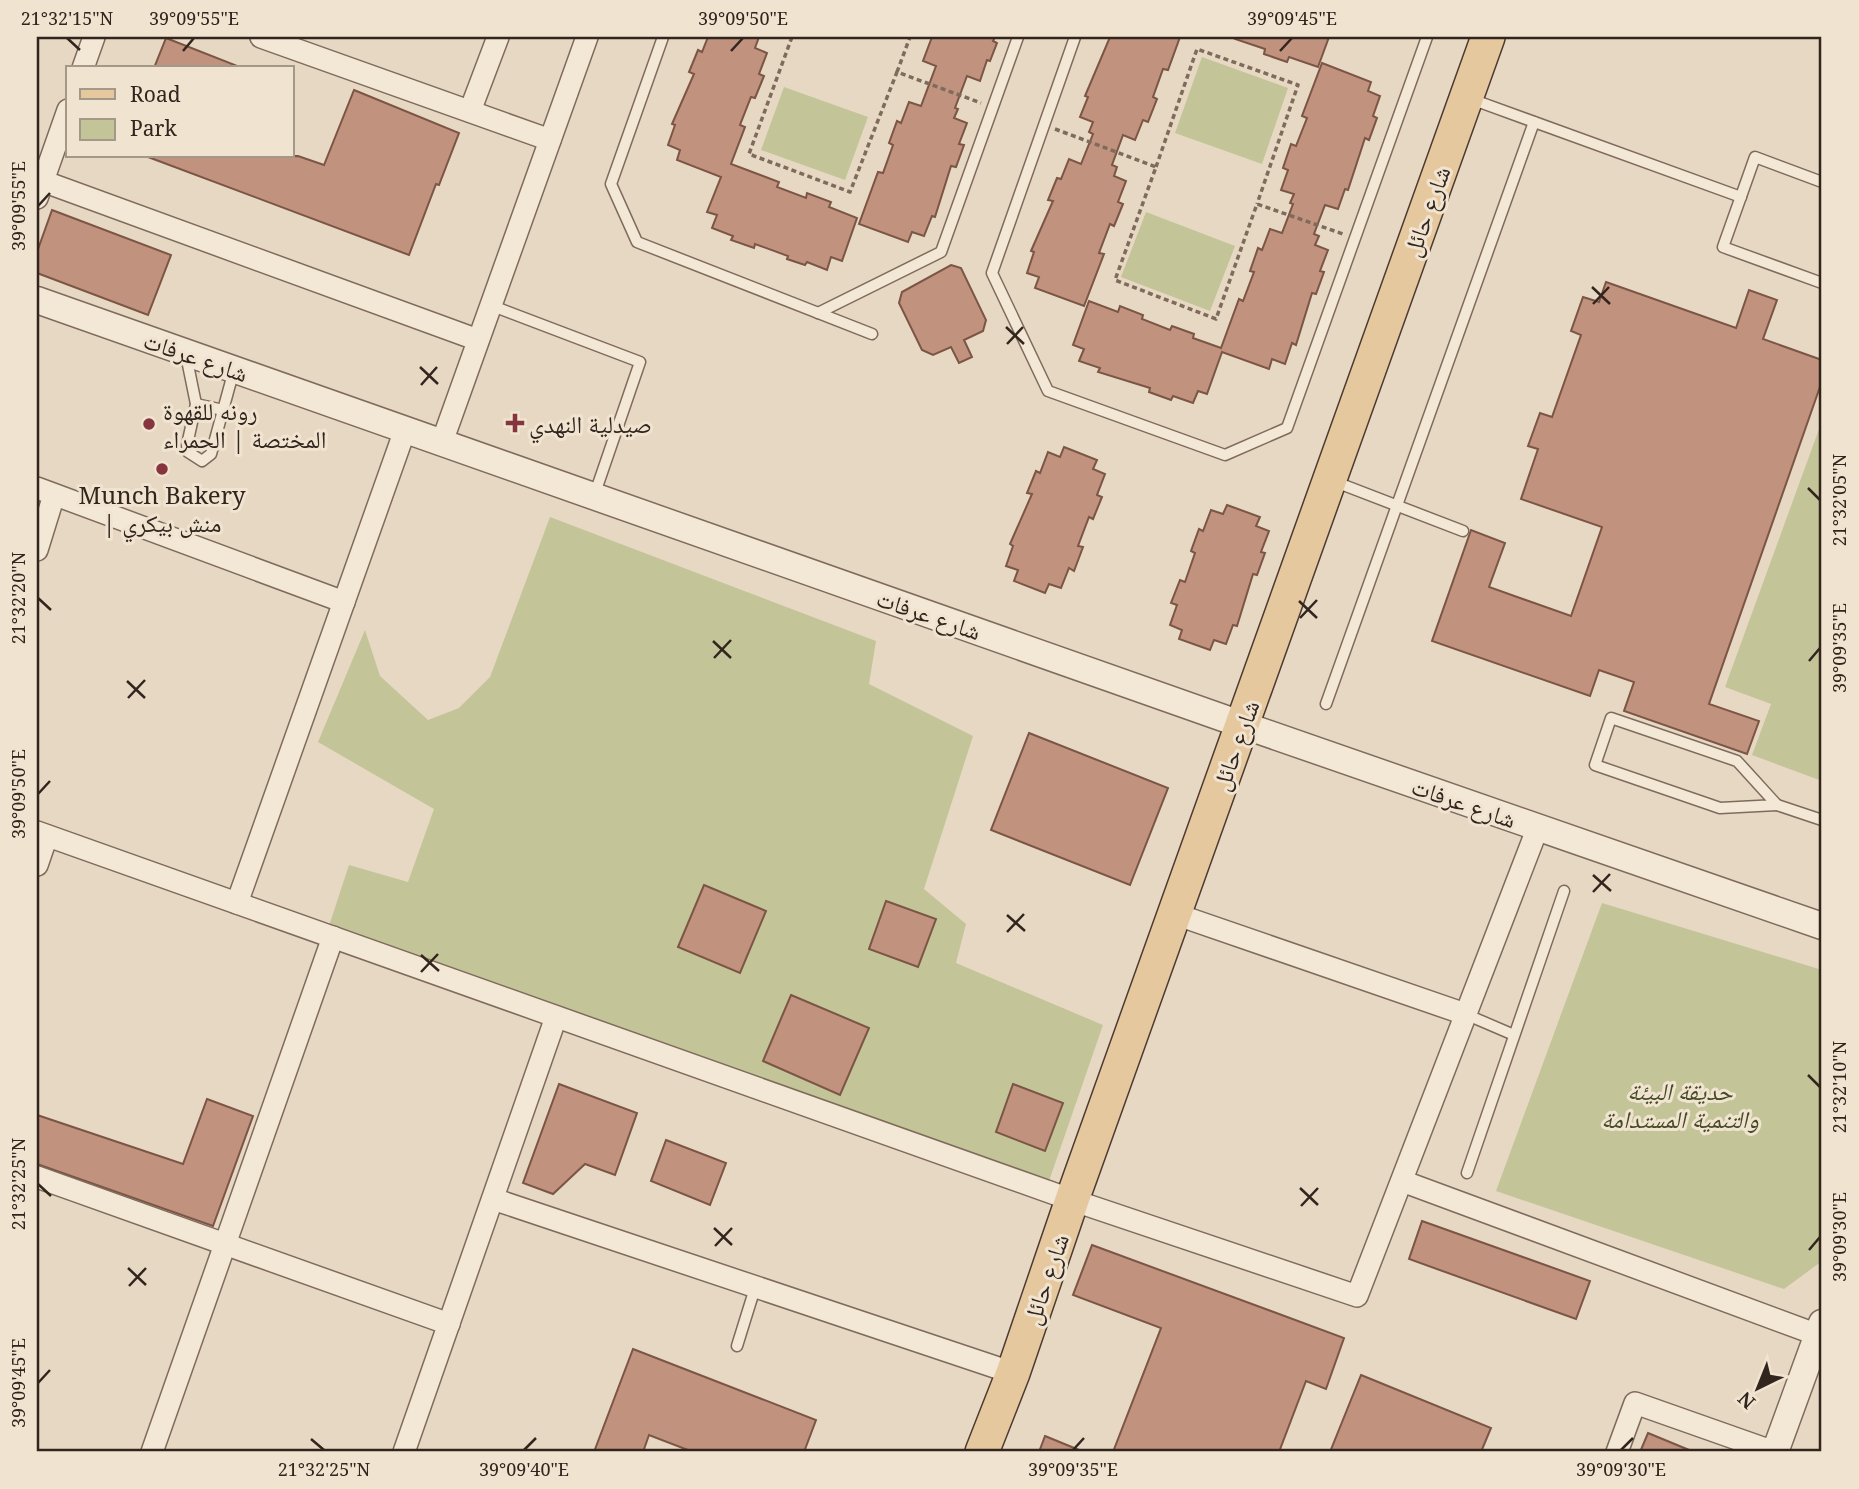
<svg xmlns="http://www.w3.org/2000/svg" width="1859" height="1489" font-family="'Noto Serif','Noto Naskh Arabic',serif">
<style>
.green{fill:#c3c498}
.building{fill:#c1927d;stroke:#7b5545;stroke-width:2}
.lines{fill:none;stroke-linecap:round;stroke-linejoin:round}
.service-casing{stroke:#7f6b5c;stroke-width:13}
.minor-casing{stroke:#7f6b5c;stroke-width:24}
.tertiary-casing{stroke:#7f6b5c;stroke-width:29}
.primary-casing{stroke:#4d3a30;stroke-width:36}
.path{stroke:#7f6b5c;stroke-width:3.5;stroke-dasharray:5 3.5;stroke-linecap:butt}
.service{stroke:#f3e7d5;stroke-width:10}
.minor{stroke:#f3e7d5;stroke-width:21}
.tertiary{stroke:#f3e7d5;stroke-width:26}
.primary{stroke:#e6c89f;stroke-width:33}
.ticks{fill:none;stroke:#31251e;stroke-width:2.5}
.poi-dot{fill:#86343d;stroke:#f0e4d1;stroke-width:2.5}
.labels{text-anchor:middle;dominant-baseline:central;stroke-width:6;stroke-linejoin:round;paint-order:stroke}
.street-label{font-size:24px;fill:#31251e;stroke:#f0e4d1}
.poi-label{font-size:24px;fill:#31251e;stroke:#f0e4d1;text-anchor:start}
.park-label{font-size:24px;font-style:italic;fill:#464b27;stroke:#f0e4d1}
.neatline{fill:none;stroke:#31251e;stroke-width:2.5}
.ticks-label{font-size:18px;text-anchor:middle;fill:#31251e}
</style>
<rect width="100%" height="100%" fill="#e7d8c3"/>
<!-- green -->
<g class="green">
<polygon points="1202,57 1288,88 1262,164 1175,133"/>
<polygon points="784,87 868,117 845,180 761,150"/>
<polygon points="1146,212 1235,246 1210,311 1121,277"/>
<polygon points="1822,421 1822,781 1752,755 1771,704 1725,687"/>
<polygon points="550,517 876,641 869,684 973,736 924,889 966,924 956,963 1103,1025 1049,1181 326,935 349,865 408,882 434,809 318,742 365,630 380,676 428,720 459,708 490,677"/>
<polygon points="1602,903 1822,970 1822,1261 1784,1289 1496,1191"/>
</g>
<!-- building -->
<g class="building">
<polygon points="708,37 759,37 755,48 767,53 759,74 764,76 755,98 751,97 740,125 745,127 731,164 779,182 777,187 806,198 807,193 831,202 829,207 857,218 842,261 831,257 827,270 807,262 805,265 787,259 788,256 755,244 754,248 731,240 733,236 712,228 717,215 707,212 721,177 677,160 680,150 668,145 675,125 672,124 694,74 689,72 698,50 702,52"/>
<polygon points="932,37 995,37 993,41 997,43 990,61 987,60 980,81 967,76 955,108 958,109 954,118 967,123 959,144 964,145 956,167 951,166 935,217 932,216 924,236 912,232 908,242 859,224 878,172 883,173 893,145 889,143 897,121 901,123 909,102 921,106 936,66 923,61"/>
<polygon points="1110,37 1180,37 1168,70 1163,69 1153,97 1157,99 1148,122 1143,120 1135,140 1123,135 1112,165 1117,167 1114,176 1126,181 1118,202 1123,204 1114,226 1110,224 1099,253 1104,254 1084,306 1035,288 1039,277 1027,273 1034,252 1031,251 1053,201 1048,200 1057,178 1061,179 1069,159 1081,164 1093,134 1089,132 1093,122 1080,117 1088,97 1085,96"/>
<polygon points="1236,37 1329,37 1318,67 1289,57 1287,62 1264,54 1265,49 1235,39"/>
<polygon points="166,38 240,67 239,68 154,68"/>
<polygon points="1322,63 1371,82 1368,91 1380,96 1373,116 1377,118 1369,140 1365,138 1348,190 1345,189 1338,209 1325,205 1314,234 1319,236 1315,245 1328,250 1320,271 1324,272 1316,294 1312,293 1296,345 1292,343 1285,364 1272,359 1269,369 1222,352 1207,394 1198,391 1193,403 1173,396 1171,400 1149,392 1150,388 1098,372 1100,368 1079,361 1084,349 1073,345 1089,301 1118,312 1120,306 1143,315 1142,319 1170,330 1172,326 1194,334 1193,338 1221,348 1239,299 1243,301 1254,272 1250,271 1258,248 1262,250 1270,229 1282,233 1293,204 1290,203 1294,194 1281,190 1288,170 1283,168 1291,144 1296,146 1307,118 1302,116"/>
<polygon points="354,90 459,133 439,185 436,184 409,255 148,157 298,156 324,165"/>
<polygon points="52,210 171,255 148,315 37,273 37,252"/>
<polygon points="951,265 961,268 986,320 983,331 964,340 972,357 959,363 951,347 933,355 922,350 899,303 902,292"/>
<polygon points="1606,282 1736,328 1749,290 1777,300 1763,339 1822,360 1822,381 1709,704 1759,721 1747,754 1624,711 1634,682 1599,670 1590,696 1432,641 1471,530 1505,543 1489,587 1571,616 1602,527 1521,499 1538,449 1528,446 1540,413 1552,417 1581,335 1571,331 1583,297 1599,302"/>
<polygon points="1064,447 1097,460 1093,469 1105,474 1097,495 1102,497 1093,519 1089,517 1078,546 1083,547 1074,571 1069,568 1061,588 1049,584 1045,593 1014,581 1018,570 1006,566 1013,546 1010,544 1032,494 1027,493 1036,471 1040,473 1048,452 1060,457"/>
<polygon points="1227,505 1260,517 1256,526 1269,531 1261,552 1265,553 1257,575 1253,574 1237,626 1233,625 1226,644 1214,640 1210,650 1179,639 1182,630 1170,625 1177,605 1171,603 1180,580 1185,582 1195,553 1191,551 1199,529 1203,531 1211,510 1223,514"/>
<polygon points="1029,733 1168,788 1130,885 991,830"/>
<polygon points="704,885 766,911 740,973 678,947"/>
<polygon points="886,901 936,919 918,967 869,949"/>
<polygon points="791,995 869,1028 840,1095 763,1061"/>
<polygon points="559,1084 637,1113 615,1175 585,1164 553,1194 523,1183"/>
<polygon points="1013,1084 1063,1103 1045,1151 996,1132"/>
<polygon points="207,1099 253,1116 213,1226 37,1164 37,1115 183,1164"/>
<polygon points="666,1140 726,1163 710,1205 651,1181"/>
<polygon points="1422,1221 1590,1281 1576,1319 1409,1259"/>
<polygon points="1092,1245 1344,1338 1326,1389 1306,1381 1279,1452 1113,1452 1161,1328 1073,1295"/>
<polygon points="633,1349 816,1420 804,1452 693,1452 649,1435 643,1452 594,1452"/>
<polygon points="1361,1375 1491,1428 1481,1452 1330,1452"/>
<polygon points="1648,1433 1694,1452 1640,1452"/>
<polygon points="1045,1436 1084,1452 1039,1452"/>
</g>
<g class="lines">
<defs>
<g id="service">
<polyline points="663,37 611,184 637,242 872,334"/>
<polyline points="1075,37 992,273 1048,391 1225,455 1287,428 1427,37"/>
<polyline points="1471,99 1741,197"/>
<polyline points="1822,182 1755,157 1723,247 1822,283 1822,281"/>
<polyline points="490,305 640,362 594,496"/>
<polyline points="818,313 941,252 1018,37"/>
<polyline points="186,355 196,404 187,445 188,452 202,461 211,454 234,370"/>
<polyline points="196,404 223,410"/>
<polyline points="1333,481 1463,531"/>
<polyline points="1326,704 1534,122"/>
<polygon points="1611,718 1737,761 1777,805 1720,808 1595,765"/>
<polyline points="1777,805 1822,820"/>
<polyline points="1465,1014 1514,1035"/>
<polyline points="1467,1173 1564,891"/>
<polyline points="737,1346 755,1288"/>
</g>
<g id="minor">
<polyline points="261,37 550,140"/>
<polyline points="83,68 94,37"/>
<polyline points="470,111 498,37"/>
<polyline points="37,179 478,340"/>
<polyline points="37,198 68,110"/>
<polyline points="442,442 587,37"/>
<polyline points="37,488 344,602"/>
<polyline points="37,550 54,495"/>
<polyline points="37,832 1072,1200 1357,1296 1538,827"/>
<polyline points="37,865 47,836"/>
<polyline points="237,903 405,430"/>
<polyline points="1175,914 1465,1014"/>
<polyline points="37,1177 449,1324"/>
<polyline points="1402,1181 1818,1335"/>
<polyline points="493,1199 1013,1373"/>
<polyline points="152,1452 333,937"/>
<polyline points="404,1452 556,1017"/>
<polyline points="1617,1452 1635,1403 1774,1452"/>
</g>
<g id="tertiary">
<polyline points="37,300 1243,725 1822,926"/>
<polyline points="1775,1452 1822,1323"/>
</g>
<polyline id="primary" points="982,1452 1013,1373 1072,1200 1488,37"/>
</defs>
<!-- service casing -->
<use href="#service" class="service-casing"/>
<!-- minor casing -->
<use href="#minor" class="minor-casing"/>
<!-- tertiary casing -->
<use href="#tertiary" class="tertiary-casing"/>
<!-- primary casing -->
<use href="#primary" class="primary-casing"/>
<!-- path -->
<g class="path">
<polyline points="792,37 749,154 850,192 897,72 981,103"/>
<polyline points="897,72 910,37"/>
<polyline points="1055,129 1156,167 1115,280 1216,319 1257,204 1343,234"/>
<polyline points="1156,167 1197,49 1298,85 1257,204"/>
</g>
<!-- service -->
<use href="#service" class="service"/>
<!-- minor -->
<use href="#minor" class="minor"/>
<!-- tertiary -->
<use href="#tertiary" class="tertiary"/>
<!-- primary -->
<use href="#primary" class="primary"/>
</g>
<!-- ticks -->
<path class="ticks" d="M 67,38 L 80,50M 183,51 L 194,38M 731,51 L 743,38M 1280,51 L 1292,38M 38,206 L 50,193M 1592,287 L 1610,304M 1593,304 L 1609,287M 1006,327 L 1024,344M 1007,344 L 1023,327M 420,367 L 438,384M 421,385 L 437,367M 1808,488 L 1820,500M 38,598 L 51,610M 1299,601 L 1317,618M 1300,618 L 1317,600M 713,641 L 731,658M 714,658 L 731,640M 1809,661 L 1820,648M 127,681 L 145,698M 128,698 L 145,680M 38,794 L 50,781M 1593,875 L 1611,891M 1593,892 L 1610,874M 1007,915 L 1025,931M 1007,932 L 1024,914M 421,955 L 439,971M 421,972 L 438,954M 1808,1075 L 1820,1087M 38,1184 L 51,1196M 1300,1188 L 1318,1205M 1301,1206 L 1318,1188M 714,1228 L 732,1245M 715,1246 L 732,1228M 1809,1250 L 1820,1237M 128,1268 L 146,1285M 129,1286 L 146,1268M 38,1383 L 50,1370M 311,1439 L 324,1450M 524,1450 L 536,1438M 1073,1450 L 1084,1438M 1621,1450 L 1633,1438"/>
<!-- markers -->
<g class="poi-dot">
<path d="M511.5 412.5h7v7h7v7h-7v7h-7v-7h-7v-7h7z"/>
<circle cx="149" cy="424" r="7"/>
<circle cx="162" cy="469" r="7"/>
</g>
<g class="labels">
<!-- street labels -->
<g class="street-label">
<text transform="translate(1426 211) rotate(-70)">شارع حائل</text>
<text transform="translate(196 356) rotate(19)">شارع عرفات</text>
<text transform="translate(929 614) rotate(19)">شارع عرفات</text>
<text transform="translate(1235 745) rotate(-70)">شارع حائل</text>
<text transform="translate(1464 802) rotate(19)">شارع عرفات</text>
<text transform="translate(1045 1279) rotate(-71)">شارع حائل</text>
</g>
<!-- poi labels -->
<g class="poi-label">
<text x="163" y="410">رونه للقهوة<tspan x="163" dy="28">المختصة | الحمراء</tspan></text>
<text x="529" y="423">صيدلية النهدي</text>
<text x="162" y="494" text-anchor="middle">Munch Bakery<tspan x="162" dy="28">| منش بيكري</tspan></text>
</g>
<!-- park labels -->
<g class="park-label">
<text x="1680" y="1090">حديقة البيئة<tspan x="1680" dy="28">والتنمية المستدامة</tspan></text>
</g>
</g>
<!-- border -->
<rect width="1859" height="1489" fill="none" stroke="#f0e4d1" stroke-width="77"/>
<!-- legend -->
<rect x="66" y="66" width="228" height="91" fill="#f0e4d1" stroke="#a49889" stroke-width="2"/>
<rect x="80" y="89" width="35" height="10" fill="#e6c89f" stroke="#a49889" stroke-width="2"/>
<text x="130" y="102" font-size="21" fill="#31251e">Road</text>
<rect x="80" y="119" width="35" height="21" fill="#c3c498" stroke="#a49889" stroke-width="2"/>
<text x="130" y="136" font-size="21" fill="#31251e">Park</text>
<!-- north arrow -->
<g transform="translate(1758 1388) rotate(223)" stroke="#f0e4d1" stroke-width="5" paint-order="stroke">
<path d="M0-5L12 26L0 18L-12 26Z" fill="#31251e"/>
<text y="-10" font-size="19" font-weight="bold" text-anchor="middle" fill="#31251e">N</text>
</g>
<rect x="38" y="38" width="1782" height="1412" class="neatline"/>
<g class="ticks-label">
<text x="67" y="25">21°32'15"N</text>
<text x="194" y="25">39°09'55"E</text>
<text x="743" y="25">39°09'50"E</text>
<text x="1292" y="25">39°09'45"E</text>
<text transform="translate(19 206) rotate(-90)" y="6">39°09'55"E</text>
<text transform="translate(1840 500) rotate(-90)" y="6">21°32'05"N</text>
<text transform="translate(19 598) rotate(-90)" y="6">21°32'20"N</text>
<text transform="translate(1840 648) rotate(-90)" y="6">39°09'35"E</text>
<text transform="translate(19 794) rotate(-90)" y="6">39°09'50"E</text>
<text transform="translate(1840 1087) rotate(-90)" y="6">21°32'10"N</text>
<text transform="translate(19 1184) rotate(-90)" y="6">21°32'25"N</text>
<text transform="translate(1840 1237) rotate(-90)" y="6">39°09'30"E</text>
<text transform="translate(19 1383) rotate(-90)" y="6">39°09'45"E</text>
<text x="324" y="1476">21°32'25"N</text>
<text x="524" y="1476">39°09'40"E</text>
<text x="1073" y="1476">39°09'35"E</text>
<text x="1621" y="1476">39°09'30"E</text>
</g>
</svg>
